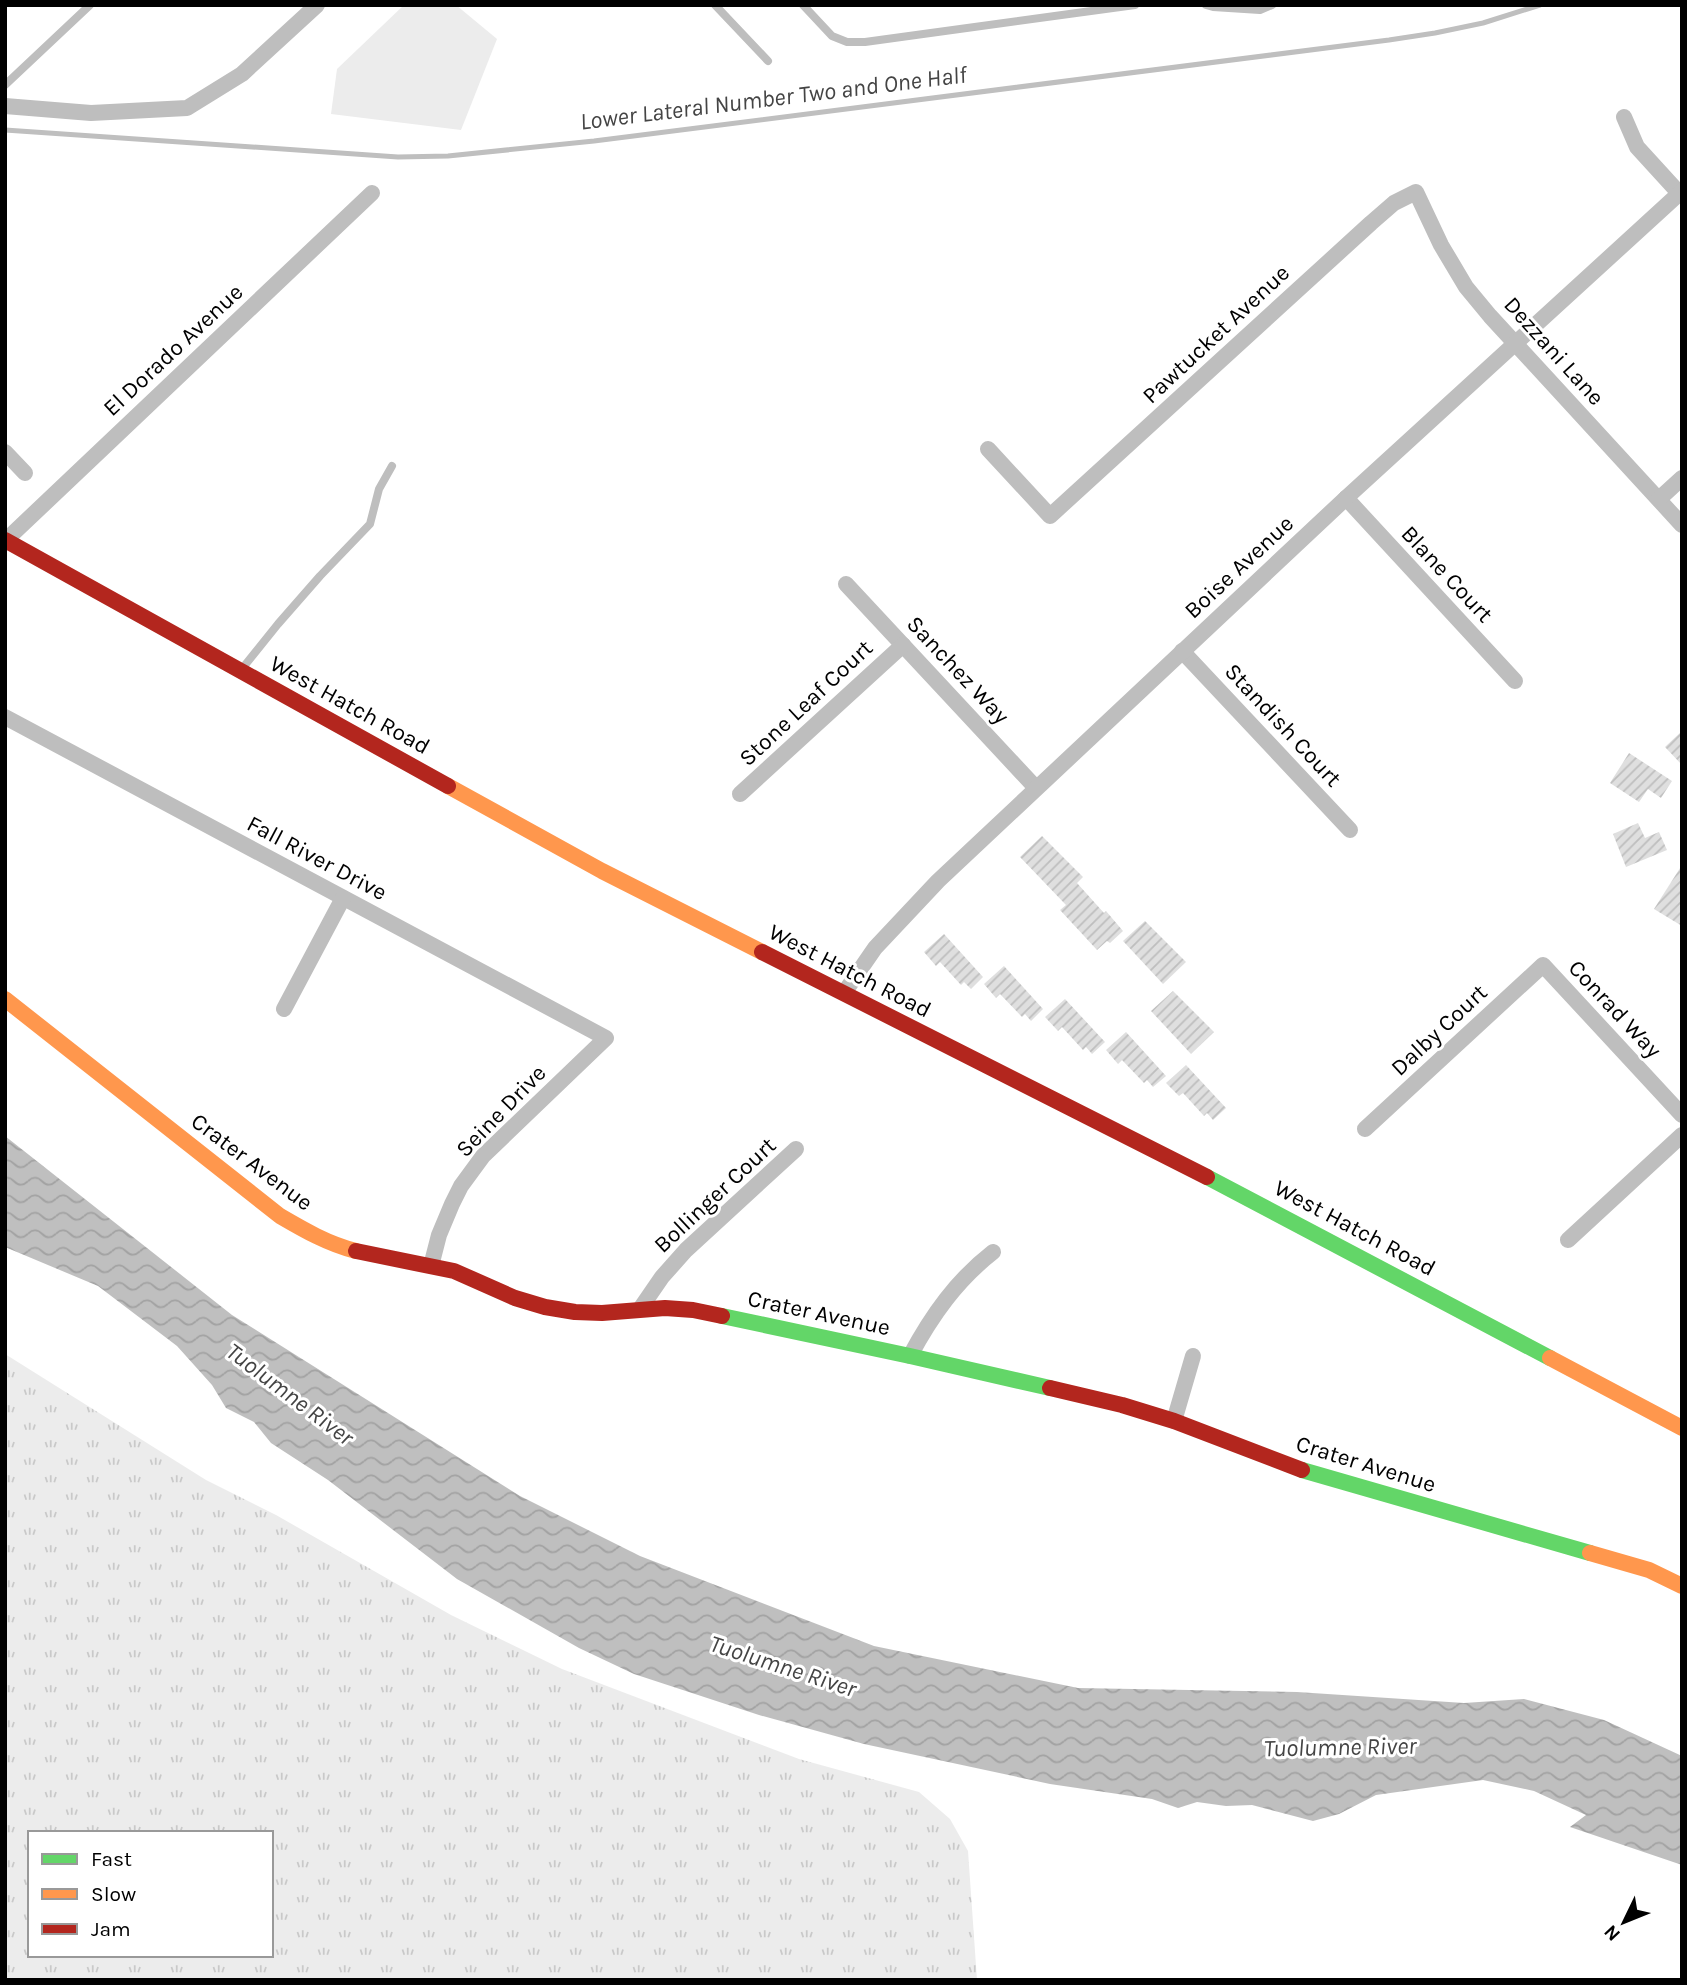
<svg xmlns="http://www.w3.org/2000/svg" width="1687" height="1985" font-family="Karla,sans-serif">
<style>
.grass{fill:url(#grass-tufts);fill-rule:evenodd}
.pitch{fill:#ececec}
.water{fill:url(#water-waves)}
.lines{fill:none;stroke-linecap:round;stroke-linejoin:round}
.stream{stroke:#bfbfbf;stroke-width:5}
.building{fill:url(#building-hatch)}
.lane{stroke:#bebebe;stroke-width:8}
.street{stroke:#bebebe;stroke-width:16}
.fast{stroke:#63d668;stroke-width:16}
.slow{stroke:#ff974d;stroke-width:16}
.jam{stroke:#b3261e;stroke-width:16}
.labels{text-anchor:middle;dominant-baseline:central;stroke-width:6;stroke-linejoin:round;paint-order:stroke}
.street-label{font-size:23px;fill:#000;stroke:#fff}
.water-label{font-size:24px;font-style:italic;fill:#444;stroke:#fff}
</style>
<defs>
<pattern id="grass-tufts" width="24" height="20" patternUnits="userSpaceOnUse" patternTransform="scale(1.75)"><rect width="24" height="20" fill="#ececec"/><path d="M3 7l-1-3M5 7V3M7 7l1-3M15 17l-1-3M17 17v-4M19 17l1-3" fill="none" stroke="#c9c9c9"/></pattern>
<pattern id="water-waves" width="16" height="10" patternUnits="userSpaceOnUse" patternTransform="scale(1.75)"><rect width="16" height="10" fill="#bfbfbf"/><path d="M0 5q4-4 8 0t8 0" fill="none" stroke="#a2a2a2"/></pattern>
<pattern id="building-hatch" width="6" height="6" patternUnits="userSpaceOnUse" patternTransform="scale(1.75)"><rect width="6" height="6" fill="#dfdfdf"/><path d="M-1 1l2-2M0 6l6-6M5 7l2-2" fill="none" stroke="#bebebe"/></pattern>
</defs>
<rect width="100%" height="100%" fill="#fff"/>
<!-- grass -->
<path class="grass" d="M 5,1354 L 206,1480 L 276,1515 L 451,1615 L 562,1669 L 799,1759 L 919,1792 L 950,1819 L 968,1851 L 977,1980 L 5,1980 ZM 30,1833 L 271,1833 L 271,1955 L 30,1955 Z"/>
<!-- pitch -->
<polygon class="pitch" points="404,5 456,5 497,39 461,130 331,114 337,69"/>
<!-- water -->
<polygon class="water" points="5,1136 232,1315 520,1496 640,1556 874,1646 1078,1688 1297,1692 1464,1703 1524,1699 1604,1720 1682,1756 1682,1865 1570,1827 1586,1815 1534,1791 1483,1780 1376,1795 1339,1814 1313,1821 1252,1805 1226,1806 1197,1802 1178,1808 1152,1799 1050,1784 864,1744 759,1715 634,1674 579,1648 457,1579 328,1480 271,1443 254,1422 226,1408 212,1385 177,1346 98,1286 5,1247"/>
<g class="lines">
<!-- stream -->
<polyline class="stream" points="5,130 398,157 448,156 594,141 1389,40 1435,33 1483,23 1540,5"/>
</g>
<!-- building -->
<g class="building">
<polygon points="1682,731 1682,765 1665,747"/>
<polygon points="1629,753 1672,781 1661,798 1648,789 1639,802 1610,783"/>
<polygon points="1638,823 1645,838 1659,832 1667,850 1626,867 1613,834"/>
<polygon points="1042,836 1083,877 1077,883 1104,913 1106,911 1123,931 1110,943 1107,941 1097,950 1060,910 1066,905 1020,857"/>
<polygon points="1682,865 1682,926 1654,909"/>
<polygon points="1145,921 1186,962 1163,984 1123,941"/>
<polygon points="944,934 983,977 971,989 964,982 961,985 940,962 936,966 924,952"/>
<polygon points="1004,966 1043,1009 1031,1021 1025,1014 1022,1017 1000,994 996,998 984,984"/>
<polygon points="1173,991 1214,1032 1191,1054 1151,1011"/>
<polygon points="1065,999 1105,1042 1092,1054 1086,1047 1083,1050 1062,1027 1058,1031 1045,1017"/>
<polygon points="1126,1032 1166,1076 1153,1087 1147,1080 1144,1083 1122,1060 1118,1064 1106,1050"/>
<polygon points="1186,1065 1226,1108 1213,1120 1207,1113 1204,1116 1183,1093 1179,1096 1166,1083"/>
</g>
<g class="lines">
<!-- lane -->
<g class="lane">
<polyline points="715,5 768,61"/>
<polyline points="803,5 832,36 847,42 865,42 1135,5"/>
<polyline points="1206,5 1213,7 1260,10 1272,5"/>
<polyline points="5,85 90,5"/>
<polyline points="241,670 278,624 320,576 370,524 379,489 392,466"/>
</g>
<!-- street -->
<g class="street">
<polyline points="5,106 91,113 187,108 242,74 317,5"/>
<polyline points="1624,117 1637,147 1679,193"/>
<polyline points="988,449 1050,516 1371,223 1394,203 1416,192 1441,245 1466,287 1490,316 1682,525"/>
<polyline points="5,452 25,473"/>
<polyline points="1346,498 1515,681"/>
<polyline points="1659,499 1682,478"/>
<polyline points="5,541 372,193"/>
<polyline points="846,584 1036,788"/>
<polyline points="1182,651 1350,830"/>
<polyline points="5,717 606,1038 483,1156 461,1186 452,1204 439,1235 431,1266"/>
<polyline points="740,794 903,645"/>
<polyline points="844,993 875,948 938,881 1346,498 1682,191"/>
<polyline points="284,1009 343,898"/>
<polyline points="1365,1129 1543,965 1682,1115"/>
<polyline points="1568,1240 1682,1135"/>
<polyline points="640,1309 662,1277 686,1250 796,1149"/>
<path d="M 910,1356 C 932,1315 957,1280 993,1252"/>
<polyline points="1174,1421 1193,1356"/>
</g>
<!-- fast -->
<g class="fast">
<polyline points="1207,1177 1550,1358"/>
<polyline points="722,1316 910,1356 1050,1388"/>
<polyline points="1302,1470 1590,1553"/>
</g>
<!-- slow -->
<g class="slow">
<polyline points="448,786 602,871 762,952"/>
<path d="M 5,999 L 280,1216 C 304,1230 328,1244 356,1251"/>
<polyline points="1550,1358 1682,1428"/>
<polyline points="1590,1553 1649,1570 1682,1586"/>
</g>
<!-- jam -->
<g class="jam">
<polyline points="5,540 448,786"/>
<polyline points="762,952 1207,1177"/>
<polyline points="356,1251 454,1271 515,1298 545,1307 575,1312 602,1313 665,1308 693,1310 722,1316"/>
<polyline points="1050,1388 1122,1405 1174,1421 1302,1470"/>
</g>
</g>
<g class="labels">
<!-- street labels -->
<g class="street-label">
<text transform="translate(1216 334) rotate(-43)">Pawtucket Avenue</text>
<text transform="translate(173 350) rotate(-43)">El Dorado Avenue</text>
<text transform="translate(1554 351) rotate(48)">Dezzani Lane</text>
<text transform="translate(1239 567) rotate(-43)">Boise Avenue</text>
<text transform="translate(1447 574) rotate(47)">Blane Court</text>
<text transform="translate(958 670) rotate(47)">Sanchez Way</text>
<text transform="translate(806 703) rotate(-43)">Stone Leaf Court</text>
<text transform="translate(350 705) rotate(29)">West Hatch Road</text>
<text transform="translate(1283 725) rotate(47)">Standish Court</text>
<text transform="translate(317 858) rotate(28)">Fall River Drive</text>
<text transform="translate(850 971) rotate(27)">West Hatch Road</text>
<text transform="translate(1615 1009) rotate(47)">Conrad Way</text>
<text transform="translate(1439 1030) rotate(-43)">Dalby Court</text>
<text transform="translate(501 1111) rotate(-46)">Seine Drive</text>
<text transform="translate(252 1162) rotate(37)">Crater Avenue</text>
<text transform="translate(715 1195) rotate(-43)">Bollinger Court</text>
<text transform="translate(1355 1228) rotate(28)">West Hatch Road</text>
<text transform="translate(819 1313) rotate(12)">Crater Avenue</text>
<text transform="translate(1366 1464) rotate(17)">Crater Avenue</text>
</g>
<!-- water labels -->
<g class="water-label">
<text transform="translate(773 98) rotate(-7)">Lower Lateral Number Two and One Half</text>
<text transform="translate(290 1394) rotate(37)">Tuolumne River</text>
<text transform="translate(783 1666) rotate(18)">Tuolumne River</text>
<text transform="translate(1340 1747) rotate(-1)">Tuolumne River</text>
</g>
</g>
<!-- border -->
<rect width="1687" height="1985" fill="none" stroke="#000000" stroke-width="14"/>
<!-- legend -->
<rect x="28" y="1831" width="245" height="126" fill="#ffffff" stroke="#999999" stroke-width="2"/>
<rect x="42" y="1854" width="35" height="10" fill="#63d668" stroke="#999999" stroke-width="2"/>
<text x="91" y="1866" font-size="21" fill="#000000">Fast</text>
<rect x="42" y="1889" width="35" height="10" fill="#ff974d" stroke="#999999" stroke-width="2"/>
<text x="91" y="1901" font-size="21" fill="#000000">Slow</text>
<rect x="42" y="1924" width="35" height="10" fill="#b3261e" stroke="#999999" stroke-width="2"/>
<text x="91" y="1936" font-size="21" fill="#000000">Jam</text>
<!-- north arrow -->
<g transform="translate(1624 1922) rotate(227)" stroke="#ffffff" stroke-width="5" paint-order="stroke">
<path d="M0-5L12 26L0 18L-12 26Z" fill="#000000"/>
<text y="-10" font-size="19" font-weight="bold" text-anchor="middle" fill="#000000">N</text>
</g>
</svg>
